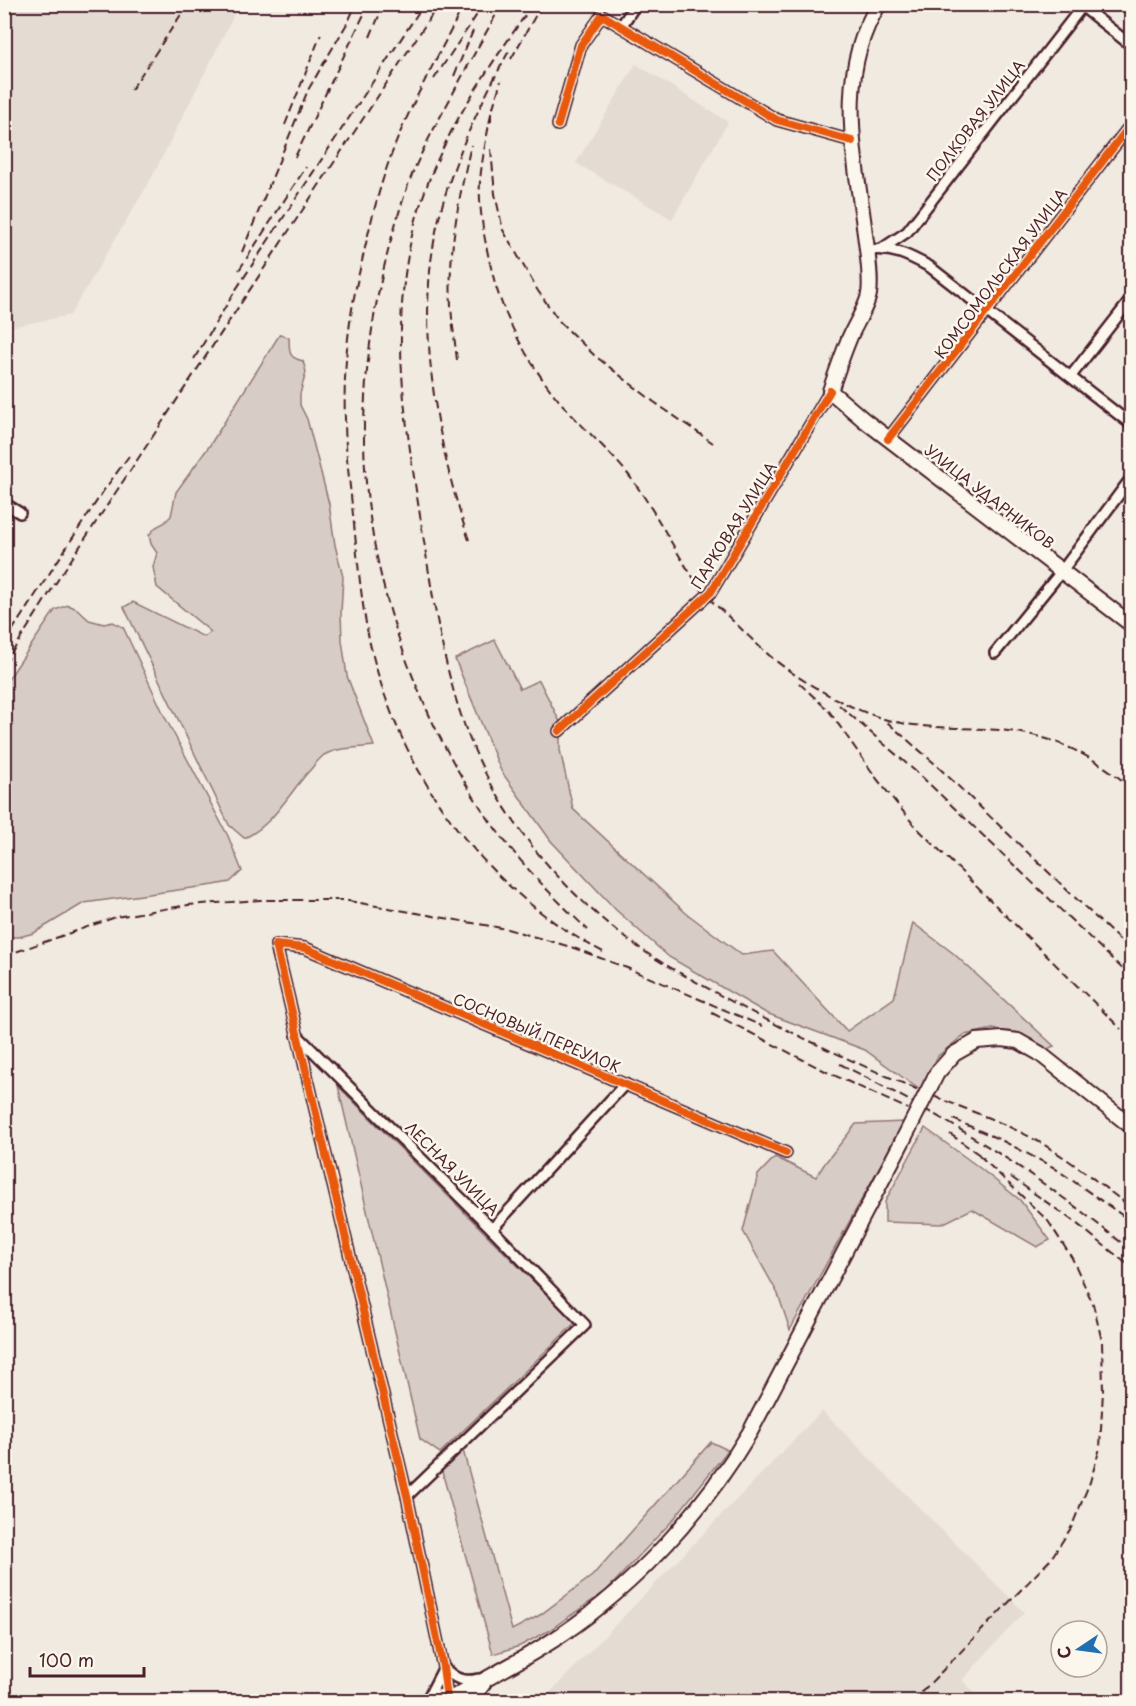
<svg xmlns="http://www.w3.org/2000/svg" width="1136" height="1706" font-family="'Playpen Sans',sans-serif">
<style>
.built{fill:#e4dbd2}
.green{fill:#d8ccc6;stroke:#917678;stroke-width:1.5}
.lines{fill:none;stroke-linecap:round;stroke-linejoin:round}
.street-casing{stroke:#4a1f2b;stroke-width:14}
.secondary-casing{stroke:#4a1f2b;stroke-width:18}
.street{stroke:#fbf7ec;stroke-width:9}
.secondary{stroke:#fbf7ec;stroke-width:14}
.rail{stroke:#4a1f2b;stroke-width:2;stroke-dasharray:9 4.5;stroke-linecap:butt}
.secondary-bridge-casing{stroke:#4a1f2b;stroke-width:18;stroke-linecap:butt}
.secondary-bridge{stroke:#fbf7ec;stroke-width:14}
.cycleway-casing{stroke:#fbf7ec;stroke-width:11}
.cycleway{stroke:#e8590c;stroke-width:8}
.labels{text-anchor:middle;dominant-baseline:central;stroke-width:5;stroke-linejoin:round;paint-order:stroke}
.street-label{font-size:15px;fill:#4a1f2b;stroke:#fbf7ec}
</style>
<rect width="100%" height="100%" fill="#f0eae0"/>
<filter id="ink" filterUnits="userSpaceOnUse"><feTurbulence type="fractalNoise" baseFrequency=".0167" numOctaves="2"/><feDisplacementMap in="SourceGraphic" scale="12" xChannelSelector="R" yChannelSelector="G"/><feConvolveMatrix kernelMatrix="1 2 1 2 8 2 1 2 1" color-interpolation-filters="sRGB"/></filter>
<g filter="url(#ink)">
<!-- built -->
<g class="built">
<polygon points="5,4 239,5 152,177 70,315 5,328"/>
<polygon points="636,64 728,122 672,219 576,163"/>
<polygon points="822,1411 1024,1612 962,1680 983,1701 542,1701"/>
</g>
<!-- green -->
<g class="green">
<path d="M 280,334 L 289,338 C 290,352 287,357 303,361 L 306,372 L 300,394 L 300,405 L 307,419 L 318,461 L 329,504 L 335,545 L 343,577 L 341,613 L 342,640 L 347,676 L 374,746 C 358,748 338,747 324,755 C 319,759 315,764 311,769 C 290,791 273,826 244,838 L 229,825 L 124,607 L 133,602 L 204,637 L 211,632 L 157,587 L 153,567 L 157,553 L 151,544 L 149,535 L 156,527 L 164,523 L 171,516 L 176,492 L 210,445 Z"/>
<polygon points="68,605 77,609 89,620 104,624 113,622 123,627 166,719 228,836 242,871 230,882 214,885 84,903 34,933 19,937 5,937 5,684 55,610"/>
<polygon points="495,640 520,689 539,680 560,722 560,750 573,809 686,913 742,955 773,951 847,1031 894,998 913,923 953,953 1054,1046 1045,1050 1022,1035 993,1029 964,1035 938,1056 920,1090 865,1050 766,1013 669,957 616,910 551,841 501,771 455,659"/>
<polygon points="338,1086 575,1323 440,1453 420,1439"/>
<polygon points="904,1122 790,1330 778,1294 743,1231 758,1175 775,1157 816,1177 825,1163 856,1124"/>
<polygon points="925,1128 976,1165 1020,1200 1050,1240 1037,1247 972,1209 942,1224 885,1222 885,1202"/>
<polygon points="711,1442 728,1450 673,1520 606,1591 548,1631 520,1646 493,1654 441,1468 463,1450 512,1630 540,1615 592,1576"/>
</g>
<g class="lines">
<defs>
<g id="street">
<polyline points="1079,4 1132,46"/>
<polyline points="622,25 636,4"/>
<polyline points="558,125 581,45 602,15 777,120 852,141"/>
<polyline points="883,248 907,232 1084,4"/>
<path d="M 868,250 C 893,247 908,255 930,267 L 1132,425"/>
<polyline points="1071,376 1132,298"/>
<polyline points="888,439 1132,123"/>
<polyline points="4,503 20,513"/>
<polyline points="995,653 1061,572 1132,477"/>
<polyline points="559,731 711,592 830,391"/>
<polyline points="297,1035 492,1229 585,1325 407,1496"/>
<polyline points="1132,1179 1132,1190"/>
<polyline points="492,1229 625,1084"/>
<path d="M 443,1667 C 454,1678 462,1683 478,1679"/>
<polyline points="447,1698 443,1667 407,1496 276,945 305,948 786,1153"/>
<polyline points="427,1700 443,1669"/>
</g>
<g id="secondary">
<path d="M 879,4 C 836,72 854,151 864,226 C 866,245 872,275 869,294 C 867,307 854,326 849,339 C 842,356 836,374 830,391 L 864,420 L 1132,625"/>
<polyline points="937,1073 954,1054 977,1041 1002,1039 1018,1041 1039,1053 1132,1127"/>
<path d="M 450,1699 C 487,1678 525,1659 561,1635 C 637,1584 703,1511 750,1432 L 903,1140"/>
<path d="M 424,1702 C 433,1697 444,1694 452,1702"/>
<polyline points="469,1702 483,1684"/>
</g>
</defs>
<!-- street casing -->
<use href="#street" class="street-casing"/>
<!-- secondary casing -->
<use href="#secondary" class="secondary-casing"/>
<!-- street -->
<use href="#street" class="street"/>
<!-- secondary -->
<use href="#secondary" class="secondary"/>
<!-- rail -->
<g class="rail">
<path d="M 464,4 C 440,54 411,102 392,153 C 379,187 370,225 362,261 C 349,312 343,366 345,419 C 345,451 350,483 353,515 C 358,561 361,607 372,652 C 403,778 486,891 603,952"/>
<path d="M 502,4 C 484,36 467,67 450,99 C 432,132 414,164 403,200 C 379,273 365,350 364,426 C 362,564 413,712 492,824 C 520,863 553,897 588,930"/>
<path d="M 533,4 C 483,76 438,138 415,223 C 390,320 403,407 418,503 C 430,577 439,653 464,724 C 497,816 562,893 641,949 C 665,966 692,979 718,994 C 781,1029 847,1059 914,1088 C 960,1108 1011,1123 1054,1151 C 1081,1168 1106,1189 1132,1208"/>
<polyline points="370,37 384,4"/>
<polyline points="511,59 542,4"/>
<polyline points="454,76 473,31"/>
<polyline points="434,79 484,4"/>
<polyline points="131,90 188,4"/>
<path d="M 491,114 C 487,136 482,158 480,181 C 478,211 487,254 495,283 C 506,322 531,366 556,397 C 578,424 605,446 627,473 C 657,511 676,557 706,595 C 715,605 726,614 736,624 C 747,634 758,646 770,656 C 797,679 844,706 878,717 C 924,733 980,724 1027,734 C 1062,740 1106,764 1132,789"/>
<polyline points="491,122 491,114 501,81"/>
<polyline points="285,125 321,34"/>
<polyline points="491,149 495,194 503,230 538,291 560,322 594,355 654,402 713,443"/>
<polyline points="295,157 369,4"/>
<polyline points="242,252 308,90 348,22 356,4"/>
<polyline points="239,270 306,167"/>
<polyline points="194,359 235,291 424,4"/>
<path d="M 457,360 C 455,342 452,323 451,305 C 448,251 459,197 471,145"/>
<path d="M 469,540 C 439,454 418,339 433,248 C 444,178 476,111 510,49"/>
<polyline points="4,643 104,490 129,456"/>
<polyline points="4,665 59,578 439,4"/>
<polyline points="799,683 829,711 877,779 914,825 1121,1029"/>
<polyline points="839,705 922,777 1132,978"/>
<polyline points="887,722 934,763 1132,952"/>
<polyline points="4,956 116,917 188,905 260,900 343,900 507,929 571,947 627,968 762,1026"/>
<polyline points="712,1013 827,1072 908,1109"/>
<path d="M 840,1064 C 911,1100 983,1140 1048,1187 C 1077,1207 1104,1229 1132,1251"/>
<polyline points="953,1119 1001,1140 1053,1167 1132,1222"/>
<polyline points="950,1134 984,1158"/>
<polyline points="1011,1177 1076,1223 1132,1268"/>
<polyline points="912,1702 1050,1560 1071,1528 1090,1482 1100,1448 1103,1391 1102,1341 1093,1304 1072,1258 1048,1221 979,1155"/>
</g>
<defs>
<polyline id="secondary-bridge" points="903,1140 937,1073"/>
</defs>
<!-- secondary-bridge casing -->
<use href="#secondary-bridge" class="secondary-bridge-casing"/>
<!-- secondary-bridge -->
<use href="#secondary-bridge" class="secondary-bridge"/>
<defs>
<g id="cycleway">
<polyline points="558,125 581,45 602,15 777,120 852,141"/>
<polyline points="888,439 1132,123"/>
<polyline points="559,731 711,592 830,391"/>
<polyline points="447,1698 443,1667 407,1496 276,945 305,948 786,1153"/>
</g>
</defs>
<!-- cycleway casing -->
<use href="#cycleway" class="cycleway-casing"/>
<!-- cycleway -->
<use href="#cycleway" class="cycleway"/>
</g>
</g>
<g class="labels">
<!-- street labels -->
<g class="street-label">
<text transform="translate(975 120) rotate(-52)">ПОЛКОВАЯ УЛИЦА</text>
<text transform="translate(1000 273) rotate(-53)">КОМСОМОЛЬСКАЯ УЛИЦА</text>
<text transform="translate(990 496) rotate(38)">УЛИЦА УДАРНИКОВ</text>
<text transform="translate(733 525) rotate(-58)">ПАРКОВАЯ УЛИЦА</text>
<text transform="translate(537 1032) rotate(23)">СОСНОВЫЙ ПЕРЕУЛОК</text>
<text transform="translate(453 1168) rotate(45)">ЛЕСНАЯ УЛИЦА</text>
</g>
</g>
<!-- margin -->
<rect width="1136" height="1706" fill="none" stroke="#fbf7ec" stroke-width="24"/>
<rect x="12" y="12" width="1112" height="1682" fill="none" stroke="#4a1f2b" stroke-width="2" filter="url(#ink)"/>
<!-- north arrow -->
<g transform="translate(1079 1649) rotate(257)"><circle r="28" fill="#fbf7ec" stroke="#b4a19f" stroke-width="1.5"/>
<path d="M0-4.5L10 22L0 15L-10 22Z" fill="#1f6fb2"/>
<text y="-9" font-size="16" font-weight="bold" text-anchor="middle" fill="#4a1f2b">С</text>
</g>
<!-- scale -->
<path d="M30 1667v9h114v-9" fill="none" stroke="#4a1f2b" stroke-width="3"/>
<text x="39" y="1667" font-size="18" fill="#4a1f2b" stroke="#fbf7ec" stroke-width="4.5" paint-order="stroke">100 m</text>
</svg>
